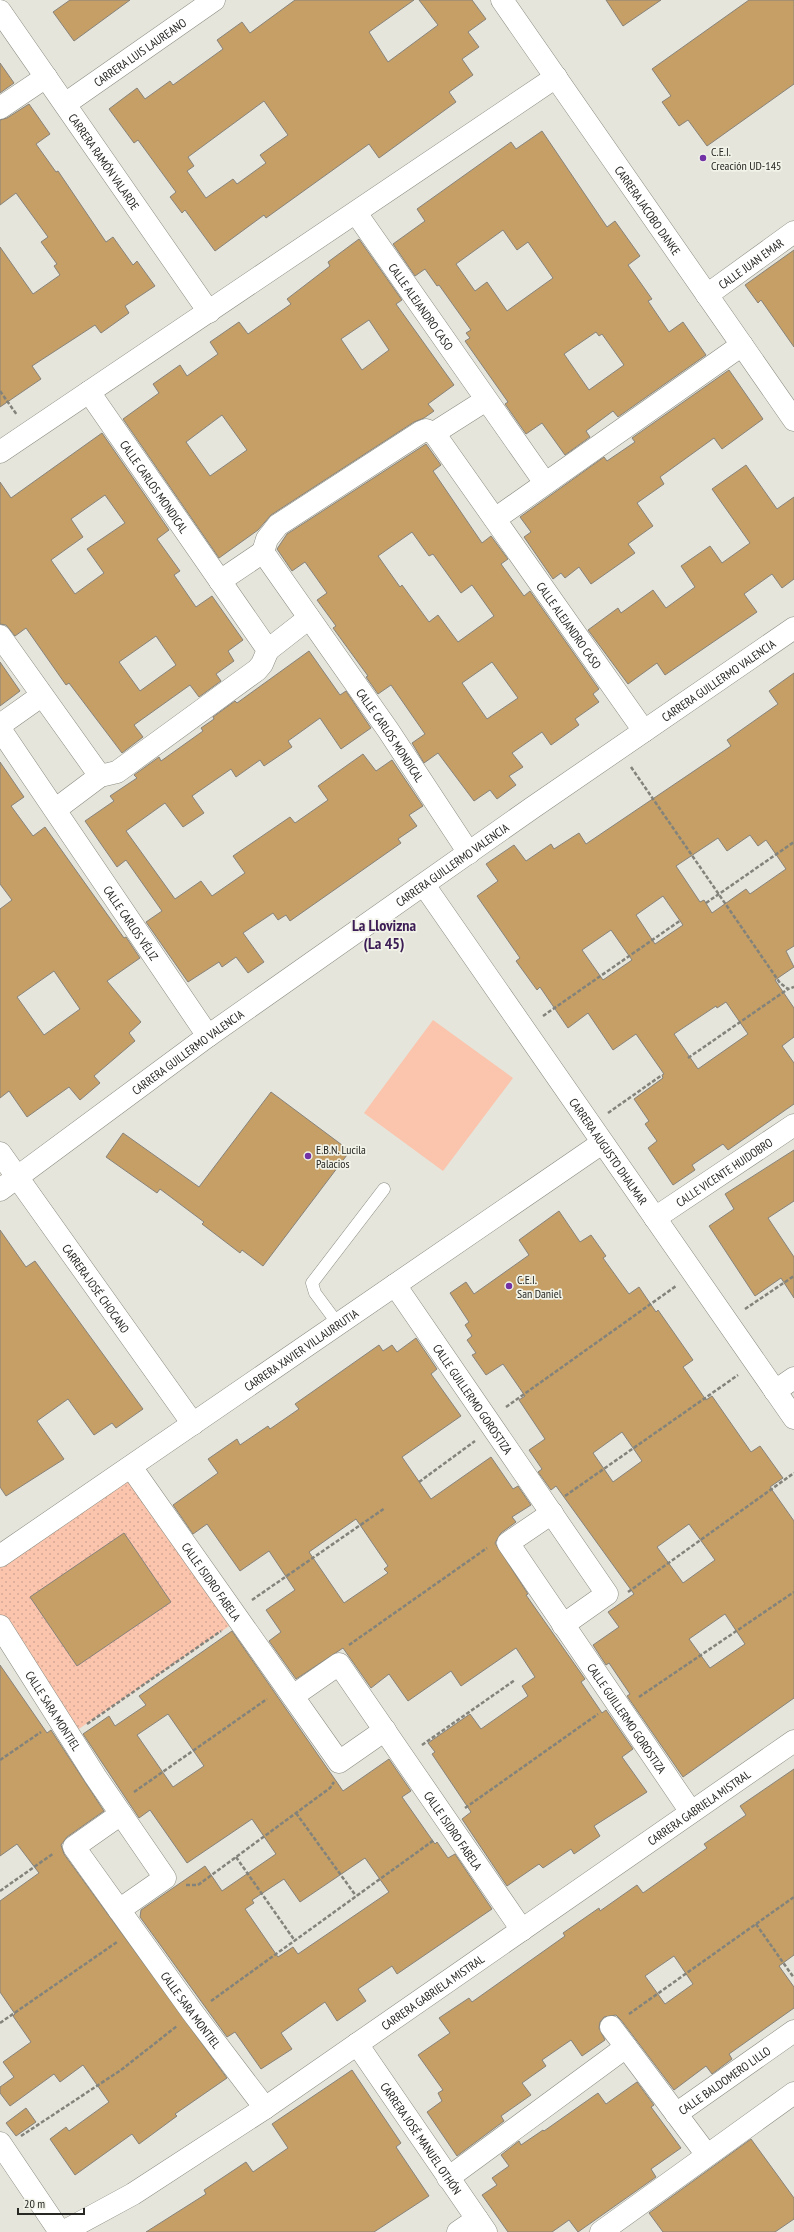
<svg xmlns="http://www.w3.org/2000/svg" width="794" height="2232" font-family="'PT Sans Narrow',sans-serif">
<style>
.grass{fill:#fac4ad}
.park{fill:url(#park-dots)}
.building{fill:#c59f65;stroke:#88827a;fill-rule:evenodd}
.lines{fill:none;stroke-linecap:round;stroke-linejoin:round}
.service-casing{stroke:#8b8c82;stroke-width:13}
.minor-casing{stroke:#8b8c82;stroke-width:23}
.path{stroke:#83837c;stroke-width:2.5;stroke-dasharray:4 2;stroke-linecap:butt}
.service{stroke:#fff;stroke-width:12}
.minor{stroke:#fff;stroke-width:22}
.poi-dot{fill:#7331a6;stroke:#f2f3e8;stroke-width:1.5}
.labels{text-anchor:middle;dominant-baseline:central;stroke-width:3.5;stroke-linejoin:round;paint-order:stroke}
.street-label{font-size:12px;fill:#272824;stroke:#f2f3e8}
.poi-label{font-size:12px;fill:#272824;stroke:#f2f3e8;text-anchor:start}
.district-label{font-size:16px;font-weight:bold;fill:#3c1d55;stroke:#f2f3e8}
</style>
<defs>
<pattern id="park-dots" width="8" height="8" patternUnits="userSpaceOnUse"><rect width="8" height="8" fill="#fac4ad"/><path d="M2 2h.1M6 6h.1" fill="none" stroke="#d6a895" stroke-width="1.8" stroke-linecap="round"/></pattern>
</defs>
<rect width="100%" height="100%" fill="#e5e5db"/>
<!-- grass -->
<polygon class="grass" points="433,1020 513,1078 443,1171 364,1113"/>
<!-- park -->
<polygon class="park" points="131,1467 238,1620 70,1735 0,1626 0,1556"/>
<!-- building -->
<g class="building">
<polygon points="70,0 130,0 74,41 53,12"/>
<path d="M 295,0 L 414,0 L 369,32 L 388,62 L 438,25 L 419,0 L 472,0 L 486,19 L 468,32 L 479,47 L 462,59 L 473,75 L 449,92 L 456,102 L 379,158 L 369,144 L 266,218 L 264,215 L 215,251 L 185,210 L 182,213 L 170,197 L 176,192 L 138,140 L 134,143 L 109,109 L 137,88 L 145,99 L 170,81 L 173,85 L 223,49 L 217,40 L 242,22 L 250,33 ZM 264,101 L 288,135 L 260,155 L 266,163 L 237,184 L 233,179 L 206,198 L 187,171 L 194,166 L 188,157 Z"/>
<polygon points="606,0 661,0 623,26"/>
<polygon points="749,0 794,0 794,84 707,146 688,120 679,126 662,102 671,96 652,69"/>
<polygon points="0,63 14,83 0,93"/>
<polygon points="29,104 50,134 36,144 56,172 58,171 106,242 113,237 133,265 137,261 155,286 125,306 129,313 101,333 95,325 32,366 41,379 0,407 0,247 33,294 60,275 54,266 57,264 41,242 48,237 16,193 0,205 0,120 7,118"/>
<path d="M 542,131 L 607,227 L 615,221 L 640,256 L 628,265 L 652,299 L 648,301 L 669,332 L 683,322 L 706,355 L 618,417 L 613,411 L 586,431 L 590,437 L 565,455 L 542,423 L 526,434 L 505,404 L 508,402 L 465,341 L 470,338 L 466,333 L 471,330 L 439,285 L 437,286 L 425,269 L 415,276 L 393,244 L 425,221 L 417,209 L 511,142 L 516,149 ZM 503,230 L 517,250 L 528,242 L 553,278 L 507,311 L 487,282 L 475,291 L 456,264 ZM 596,332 L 599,336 L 602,334 L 624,365 L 589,390 L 564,354 Z"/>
<path d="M 359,239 L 402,300 L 396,304 L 454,385 L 428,404 L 434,411 L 424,418 L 414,422 L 271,515 L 258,530 L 219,558 L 123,419 L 159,393 L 153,384 L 180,365 L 187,376 L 218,354 L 210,342 L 239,322 L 248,334 L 291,304 L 287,299 L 330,266 L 328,262 ZM 369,320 L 389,350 L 362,370 L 341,339 ZM 222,415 L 247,450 L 210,476 L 186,442 Z"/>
<polygon points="794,250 794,347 761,300 758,303 745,285"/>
<polygon points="729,370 763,419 722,449 714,438 660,477 664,484 637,503 653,526 628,544 635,553 591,584 579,567 565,578 561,573 553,579 524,537 531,532 520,517 604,457 607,461 635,442 632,438"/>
<path d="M 102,433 L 169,530 L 157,539 L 180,571 L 174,575 L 196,607 L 212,596 L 243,640 L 228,651 L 234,661 L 216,674 L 221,681 L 199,697 L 190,685 L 134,725 L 143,737 L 122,753 L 69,683 L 66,685 L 26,628 L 15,636 L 6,625 L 0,624 L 0,482 L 11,498 ZM 105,495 L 125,523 L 87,549 L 104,573 L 75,594 L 51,560 L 83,537 L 71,519 ZM 156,636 L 176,665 L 140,691 L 119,662 Z"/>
<path d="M 426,444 L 441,465 L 433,471 L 482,543 L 491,536 L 508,559 L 501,564 L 524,596 L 530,591 L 599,689 L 593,694 L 599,702 L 575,719 L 579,725 L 551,745 L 542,732 L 512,753 L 523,767 L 509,776 L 516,785 L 497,799 L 490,790 L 474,801 L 438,753 L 424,763 L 412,743 L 425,734 L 391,685 L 378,694 L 366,677 L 368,676 L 333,628 L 336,626 L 317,600 L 327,593 L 305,562 L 292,571 L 277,549 L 287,534 ZM 412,532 L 429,556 L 433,554 L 461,593 L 472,585 L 494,616 L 458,642 L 438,615 L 429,622 L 402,585 L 400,587 L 378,556 ZM 492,662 L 518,698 L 487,719 L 462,683 Z"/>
<polygon points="746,465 777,509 794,497 794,579 782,588 772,574 744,594 757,612 665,675 657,663 628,684 588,630 618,608 621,613 653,590 666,608 695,587 681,566 710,546 722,563 750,543 712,489"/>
<polygon points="309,651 340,695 346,691 371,728 341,749 320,718 288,741 292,747 264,766 260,760 236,777 231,769 192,796 204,813 183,827 165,803 126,831 175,899 201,881 212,896 245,873 233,856 290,817 295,823 328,800 318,786 363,754 376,771 392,760 423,806 409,815 417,826 398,839 401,843 290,921 286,915 278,920 273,913 243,933 264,962 248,973 236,957 222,967 219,962 188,982 146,922 162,911 126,860 117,867 85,821 114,801 110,796 137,778 134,775 159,757 161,761 203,731 201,728 214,719 213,717 235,701 237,703"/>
<polygon points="0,662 20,691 0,706"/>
<path d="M 794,673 L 794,946 L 786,951 L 794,967 L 775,980 L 794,1008 L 794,1037 L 782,1046 L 794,1063 L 794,1104 L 728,1150 L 723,1144 L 692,1165 L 695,1170 L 673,1185 L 648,1148 L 657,1141 L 645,1124 L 649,1121 L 634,1099 L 663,1078 L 662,1075 L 664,1074 L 636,1034 L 613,1050 L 588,1013 L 568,1028 L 540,987 L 537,990 L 516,961 L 520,958 L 477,896 L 498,881 L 486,864 L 514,845 L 526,861 L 551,844 L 554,849 L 579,833 L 586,844 L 731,746 L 727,740 L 778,704 L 769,691 ZM 750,835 L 758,846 L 766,840 L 786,869 L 750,894 L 746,889 L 712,913 L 704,900 L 700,902 L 676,866 L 718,838 L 727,851 ZM 663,896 L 683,925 L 655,944 L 636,915 ZM 611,930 L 632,960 L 603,980 L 582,950 ZM 726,1002 L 748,1034 L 698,1069 L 674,1034 L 716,1006 L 717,1008 Z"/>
<path d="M 0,762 L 24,797 L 11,806 L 33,836 L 45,827 L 124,938 L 126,937 L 140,958 L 107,981 L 141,1022 L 129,1033 L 135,1041 L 94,1076 L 100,1083 L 80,1100 L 69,1087 L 27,1117 L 9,1091 L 0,1098 L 0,909 L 12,900 L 0,884 ZM 54,971 L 80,1009 L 44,1035 L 17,997 Z"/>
<polygon points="271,1092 350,1151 263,1266 242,1250 240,1253 202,1224 204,1222 160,1189 157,1193 106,1157 123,1133 199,1187"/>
<polygon points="794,1150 794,1201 768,1218 794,1257 794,1298 781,1278 755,1296 709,1226 734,1209 725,1194"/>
<path d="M 559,1211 L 580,1242 L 591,1235 L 606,1256 L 603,1258 L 629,1294 L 639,1287 L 656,1312 L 658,1310 L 693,1360 L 683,1367 L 706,1400 L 712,1396 L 751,1452 L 760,1446 L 783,1478 L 770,1487 L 794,1521 L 794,1698 L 683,1777 L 627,1696 L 630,1694 L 609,1663 L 606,1665 L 593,1645 L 619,1627 L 608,1612 L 634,1594 L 556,1486 L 551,1490 L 538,1472 L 542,1469 L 529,1450 L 545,1439 L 519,1400 L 525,1396 L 503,1364 L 486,1375 L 472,1355 L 476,1353 L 467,1340 L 472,1336 L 465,1325 L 469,1322 L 450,1293 L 466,1282 L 474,1294 L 529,1255 L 519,1240 ZM 622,1432 L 642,1461 L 613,1482 L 593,1453 ZM 689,1524 L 715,1560 L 683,1583 L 657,1547 ZM 725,1614 L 745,1644 L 710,1668 L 689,1639 Z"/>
<polygon points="0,1230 26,1267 35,1261 143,1409 116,1428 112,1423 94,1435 68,1399 37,1421 64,1459 6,1496 0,1487"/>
<path d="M 416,1338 L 437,1369 L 431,1374 L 461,1416 L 402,1457 L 431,1499 L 491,1457 L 513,1489 L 518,1486 L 531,1505 L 512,1517 L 516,1522 L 501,1533 L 495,1543 L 528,1594 L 526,1595 L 585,1679 L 581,1682 L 602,1713 L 606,1710 L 633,1749 L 622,1757 L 647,1792 L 594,1826 L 600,1836 L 574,1854 L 571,1849 L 543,1868 L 539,1864 L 507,1886 L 462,1819 L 471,1812 L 432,1754 L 435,1752 L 428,1743 L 470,1714 L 481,1729 L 528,1696 L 522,1686 L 535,1677 L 516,1648 L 461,1686 L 451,1671 L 408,1701 L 389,1674 L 371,1688 L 343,1648 L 296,1679 L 269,1641 L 281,1632 L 266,1610 L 295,1590 L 269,1551 L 240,1571 L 207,1524 L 193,1534 L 173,1505 L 218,1473 L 208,1459 L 237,1439 L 240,1445 L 268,1426 L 270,1429 L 299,1409 L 295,1404 L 379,1345 L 383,1351 L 392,1345 L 397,1352 ZM 356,1519 L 388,1566 L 384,1569 L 388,1573 L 344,1603 L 309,1552 Z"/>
<polygon points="124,1533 171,1602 77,1666 30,1597"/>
<path d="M 232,1631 L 343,1791 L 389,1759 L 411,1791 L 402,1797 L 435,1844 L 437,1842 L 448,1858 L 455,1854 L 492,1909 L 397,1974 L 392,1966 L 358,1989 L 366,2001 L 337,2021 L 325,2002 L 281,2033 L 292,2049 L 261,2069 L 235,2032 L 227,2037 L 140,1917 L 141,1910 L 205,1866 L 222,1891 L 276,1854 L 252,1819 L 187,1863 L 150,1810 L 139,1818 L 83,1734 L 109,1716 L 115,1726 L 146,1705 L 139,1696 ZM 168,1714 L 204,1766 L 173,1787 L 137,1735 ZM 365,1858 L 389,1892 L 298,1954 L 293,1947 L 278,1957 L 245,1909 L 254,1903 L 252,1900 L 284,1879 L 300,1902 Z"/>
<polygon points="0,1665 47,1733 51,1730 104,1811 67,1837 61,1845 64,1854 227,2078 175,2114 177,2116 139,2144 132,2134 75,2175 50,2139 66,2127 69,2131 109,2102 83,2065 60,2082 54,2074 10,2106 0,2093 0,2087 14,2077 3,2062 31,2042 13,2016 15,2014 0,1992 0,1901 39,1873 17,1844 0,1856"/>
<path d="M 794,1769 L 794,1955 L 779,1966 L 794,1987 L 794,2008 L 729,2054 L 732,2059 L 712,2074 L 706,2066 L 674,2090 L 621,2020 L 616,2015 L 604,2017 L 600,2022 L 599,2028 L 605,2040 L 582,2056 L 571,2040 L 542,2060 L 546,2066 L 522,2083 L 531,2095 L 501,2116 L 504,2121 L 457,2156 L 427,2112 L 442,2101 L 438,2093 L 443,2090 L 418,2055 L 450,2033 L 439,2018 L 469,1998 L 472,2002 L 565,1936 L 563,1933 L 599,1908 L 600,1911 L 637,1885 L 643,1893 L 707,1848 L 704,1844 L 746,1815 L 740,1806 ZM 674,1956 L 693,1984 L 665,2004 L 645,1976 Z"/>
<polygon points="352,2070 401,2143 396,2147 429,2196 374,2232 146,2232 206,2194 204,2190 246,2162 253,2172 288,2148 272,2124"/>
<polygon points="637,2082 654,2105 651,2107 681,2148 651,2169 656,2177 578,2232 569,2220 552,2232 508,2232 482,2195 497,2185 492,2178 509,2166 501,2155 519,2141 521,2145 543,2130 544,2131 598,2093 606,2104"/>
<polygon points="26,2108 36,2122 16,2136 6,2123"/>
<polygon points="751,2139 794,2198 794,2219 775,2232 663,2232 649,2213"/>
</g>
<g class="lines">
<defs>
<polyline id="service" points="338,1324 315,1293 312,1283 384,1189"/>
<g id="minor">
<path id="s1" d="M 502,0 L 794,420"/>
<path id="s2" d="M 0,11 L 209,312"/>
<path id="s3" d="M 65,104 L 214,0"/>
<polyline points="0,108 46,77"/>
<path id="s4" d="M 356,213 L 545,483"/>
<path id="s5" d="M 707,295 L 794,232"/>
<path id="s6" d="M 89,392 L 268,650"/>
<path id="s7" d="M 434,433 L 644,731"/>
<polyline points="434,433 486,400"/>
<polyline points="0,452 556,77"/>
<polyline points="495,519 742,345"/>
<path id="s8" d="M 263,552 L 388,730 L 469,853"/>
<polyline points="263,552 267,539 278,525 421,432 426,430 434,433"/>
<polyline points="220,581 263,552"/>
<polyline points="0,636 100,776"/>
<polyline points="268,650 309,618"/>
<polyline points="0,725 41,696"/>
<path id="s9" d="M 0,729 L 208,1036"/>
<polyline points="56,809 100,776 117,772 257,670 262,664 268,650"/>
<path id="s10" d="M 424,885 L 794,1418"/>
<path id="s11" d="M 0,1153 L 193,1424"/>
<path id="s12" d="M 0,1190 L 208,1036 L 532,808 L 794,628"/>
<path id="s13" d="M 655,1218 L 794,1125"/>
<path id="s14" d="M 395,1285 L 607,1594 L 563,1625"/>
<polyline points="775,1391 794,1378"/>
<path id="s15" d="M 131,1467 L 339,1762 L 385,1730"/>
<path id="s16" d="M 552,1513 L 508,1543 L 691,1812"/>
<path id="s17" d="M 0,1556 L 602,1143"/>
<path id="s18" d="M 0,1626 L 95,1776 L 165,1878 L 119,1910"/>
<path id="s19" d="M 293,1696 L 339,1664 L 522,1930"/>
<path id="s20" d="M 121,1814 L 74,1847 L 193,2013 L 265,2108"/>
<polyline points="611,2027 707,2155"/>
<path id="s21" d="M 357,2044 L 486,2232"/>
<path id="s22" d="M 676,2114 L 794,2031"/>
<polyline points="0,2143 60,2232"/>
<polyline points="448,2178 626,2047"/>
<path id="s23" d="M 63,2232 L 133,2194 L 265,2108 L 794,1741"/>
<polyline points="458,2232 477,2219"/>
<polyline points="601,2232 794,2093"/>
</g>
</defs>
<!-- service casing -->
<use href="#service" class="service-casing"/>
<!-- minor casing -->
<use href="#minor" class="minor-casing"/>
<!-- path -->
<g class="path">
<polyline points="0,391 17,415"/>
<polyline points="631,767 780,983 788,989 794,987"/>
<polyline points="706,903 794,842"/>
<polyline points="543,1016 681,920"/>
<polyline points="688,1058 788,989"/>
<polyline points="608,1113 662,1075"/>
<polyline points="745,1309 794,1276"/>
<polyline points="506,1407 676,1286"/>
<polyline points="419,1482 475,1441"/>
<polyline points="565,1496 738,1375"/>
<polyline points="628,1592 794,1473"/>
<polyline points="252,1600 385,1508"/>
<polyline points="349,1645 487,1548"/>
<polyline points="639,1697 794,1592"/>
<polyline points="87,1724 221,1631"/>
<polyline points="422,1745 515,1680"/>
<polyline points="0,1760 41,1732"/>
<polyline points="134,1792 267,1699"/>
<polyline points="465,1808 598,1714"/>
<polyline points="296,1813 356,1896"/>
<polyline points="236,1857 295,1941"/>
<polyline points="186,1885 198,1885 330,1788 334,1782"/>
<polyline points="0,1891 54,1853"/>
<polyline points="756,1924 794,1978"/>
<polyline points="211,2001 434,1840"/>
<polyline points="629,2014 794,1897"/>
<polyline points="0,2023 117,1942"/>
<polyline points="21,2136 121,2070 177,2026"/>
</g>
<!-- service -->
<use href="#service" class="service"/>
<!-- minor -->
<use href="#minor" class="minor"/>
</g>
<!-- markers -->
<g class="poi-dot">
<circle cx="703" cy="158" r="4"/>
<circle cx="308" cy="1156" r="4"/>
<circle cx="509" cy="1286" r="4"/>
</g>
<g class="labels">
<!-- street labels -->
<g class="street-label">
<text stroke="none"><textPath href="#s3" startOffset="91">CARRERA LUIS LAUREANO</textPath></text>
<text stroke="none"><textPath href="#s2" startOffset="183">CARRERA RAMÓN VALARDE</textPath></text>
<text stroke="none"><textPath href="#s1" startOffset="256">CARRERA JACOBO DANKE</textPath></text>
<text stroke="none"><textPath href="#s5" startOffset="54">CALLE JUAN EMAR</textPath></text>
<text stroke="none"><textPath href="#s4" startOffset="114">CALLE ALEJANDRO CASO</textPath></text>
<text stroke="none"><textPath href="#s6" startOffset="115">CALLE CARLOS MONDICAL</textPath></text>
<text stroke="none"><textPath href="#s7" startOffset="235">CALLE ALEJANDRO CASO</textPath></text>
<text stroke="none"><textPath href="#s12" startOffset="881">CARRERA GUILLERMO VALENCIA</textPath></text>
<text stroke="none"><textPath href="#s8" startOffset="223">CALLE CARLOS MONDICAL</textPath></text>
<text stroke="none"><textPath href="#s12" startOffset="557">CARRERA GUILLERMO VALENCIA</textPath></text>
<text stroke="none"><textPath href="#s9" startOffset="234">CALLE CARLOS VÉLIZ</textPath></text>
<text stroke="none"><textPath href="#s12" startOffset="233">CARRERA GUILLERMO VALENCIA</textPath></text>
<text stroke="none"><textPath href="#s10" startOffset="324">CARRERA AUGUSTO DHALMAR</textPath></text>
<text stroke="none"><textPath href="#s13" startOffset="83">CALLE VICENTE HUIDOBRO</textPath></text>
<text stroke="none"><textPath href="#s11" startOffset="166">CARRERA JOSÉ CHOCANO</textPath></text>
<text stroke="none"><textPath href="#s17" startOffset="365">CARRERA XAVIER VILLAURRUTIA</textPath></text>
<text stroke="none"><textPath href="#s14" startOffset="138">CALLE GUILLERMO GOROSTIZA</textPath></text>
<text stroke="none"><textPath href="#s15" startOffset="140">CALLE ISIDRO FABELA</textPath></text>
<text stroke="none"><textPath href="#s18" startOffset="100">CALLE SARA MONTIEL</textPath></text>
<text stroke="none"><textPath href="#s16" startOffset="265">CALLE GUILLERMO GOROSTIZA</textPath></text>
<text stroke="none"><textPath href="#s23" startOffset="765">CARRERA GABRIELA MISTRAL</textPath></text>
<text stroke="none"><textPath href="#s19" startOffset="258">CALLE ISIDRO FABELA</textPath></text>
<text stroke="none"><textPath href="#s23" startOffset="441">CARRERA GABRIELA MISTRAL</textPath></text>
<text stroke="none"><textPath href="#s20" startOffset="258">CALLE SARA MONTIEL</textPath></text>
<text stroke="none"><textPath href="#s22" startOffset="59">CALLE BALDOMERO LILLO</textPath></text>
<text stroke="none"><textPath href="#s21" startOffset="114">CARRERA JOSÉ MANUEL OTHÓN</textPath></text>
</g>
<!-- poi labels -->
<g class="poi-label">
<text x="711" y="151">C.E.I.<tspan x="711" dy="14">Creación UD-145</tspan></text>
<text x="316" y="1149">E.B.N. Lucila<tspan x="316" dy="14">Palacios</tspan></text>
<text x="517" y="1279">C.E.I.<tspan x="517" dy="14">San Daniel</tspan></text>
</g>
<!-- district labels -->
<g class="district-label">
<text x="384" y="925">La Llovizna<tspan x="384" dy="18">(La 45)</tspan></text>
</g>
</g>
<!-- scale -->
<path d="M18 2208v6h66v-6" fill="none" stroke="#272824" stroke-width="2"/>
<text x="24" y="2208" font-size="12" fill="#272824" stroke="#f2f3e8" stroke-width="3" paint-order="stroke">20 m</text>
</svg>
